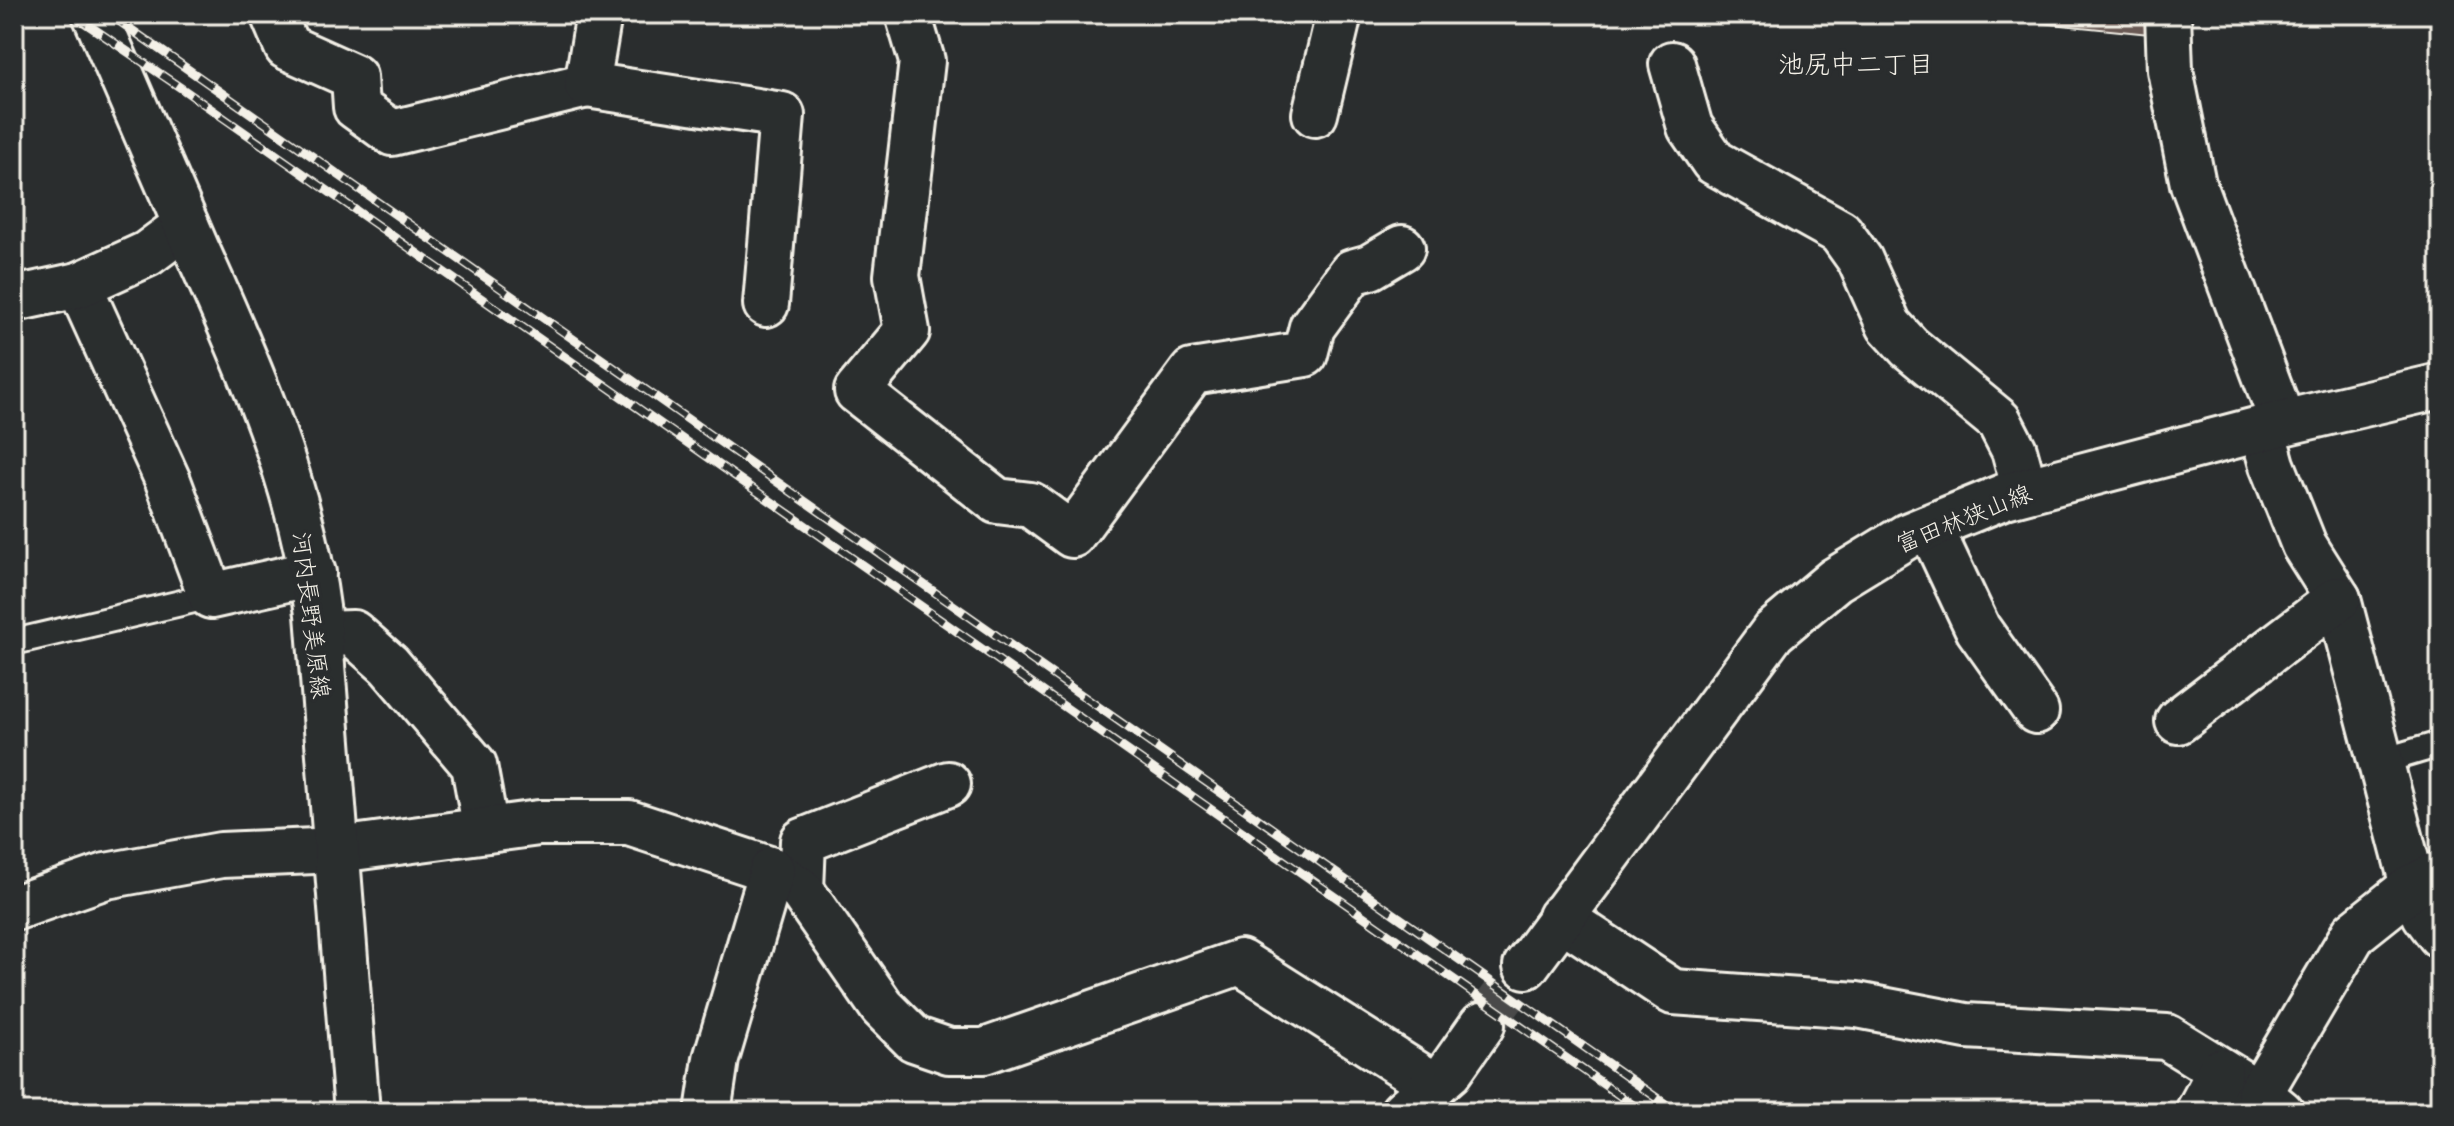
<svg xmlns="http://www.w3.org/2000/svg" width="2454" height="1126" font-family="'Playpen Sans','Klee One',sans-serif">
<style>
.building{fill:#6b5a54;stroke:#f4f1e8;stroke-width:2}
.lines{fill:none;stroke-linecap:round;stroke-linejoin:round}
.secondary-tunnel{stroke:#484a4a;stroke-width:44;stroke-dasharray:44 22;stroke-linecap:butt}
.lane-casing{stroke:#f4f1e8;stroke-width:30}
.street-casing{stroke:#f4f1e8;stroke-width:50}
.secondary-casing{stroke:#f4f1e8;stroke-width:50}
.lane{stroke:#2a2d2e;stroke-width:24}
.street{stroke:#2a2d2e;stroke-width:44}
.secondary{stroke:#2a2d2e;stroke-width:44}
.rail-casing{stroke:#f4f1e8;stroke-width:9}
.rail{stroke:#2a2d2e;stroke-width:6;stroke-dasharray:18;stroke-linecap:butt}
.labels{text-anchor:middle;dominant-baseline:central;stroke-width:7;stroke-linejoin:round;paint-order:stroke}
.street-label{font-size:24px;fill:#f4f1e8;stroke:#2a2d2e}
.neighbourhood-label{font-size:26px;fill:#f4f1e8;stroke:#2a2d2e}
</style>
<rect width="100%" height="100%" fill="#2a2d2e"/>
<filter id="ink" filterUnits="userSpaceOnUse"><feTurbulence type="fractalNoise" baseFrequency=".0125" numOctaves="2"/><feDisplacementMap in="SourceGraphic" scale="16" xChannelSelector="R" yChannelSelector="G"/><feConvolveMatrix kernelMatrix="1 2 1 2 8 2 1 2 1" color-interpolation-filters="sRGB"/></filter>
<g filter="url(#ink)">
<!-- building -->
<polygon class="building" points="1979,14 2149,14 2149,34 2051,24"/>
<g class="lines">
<!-- secondary-tunnel -->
<polyline class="secondary-tunnel" points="1482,1025 1526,966"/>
<defs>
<g id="lane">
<polyline points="14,642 211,596"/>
<polyline points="2379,762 2440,744"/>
</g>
<g id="street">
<polyline points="273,14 287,47 354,77 356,107 392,133 587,85"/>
<polyline points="599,14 587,85 782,115 766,304"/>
<polyline points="908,14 922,61 897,276 907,331 857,391 997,501 1031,505 1072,535 1192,372 1305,354 1312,327 1352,272 1370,267 1402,248"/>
<polyline points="1672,64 1690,127 1714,162 1840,232 1860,260 1889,325 1909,347 1999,421 2014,450 2025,490"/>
<polyline points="1315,114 1339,14"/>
<polyline points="79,285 168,481 211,596 313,573"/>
<polyline points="14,299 79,285 147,254 186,225"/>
<polyline points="2262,429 2272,465 2304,545 2338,599 2413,886 2425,915 2440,935"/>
<polyline points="1930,527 1978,629 2036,711"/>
<polyline points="320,634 353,633 389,665 474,765 486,830"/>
<polyline points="2178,721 2338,599"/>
<polyline points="801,890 803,841 948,784"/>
<polyline points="14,908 106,876 221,855 338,850 539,823 629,823 772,870 801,890 882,1007 914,1039 949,1051 984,1051 1240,962 1434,1085"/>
<polyline points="1560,917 1673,992 1857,1005 1966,1026 2167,1037 2259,1094 2281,1112"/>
<polyline points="2259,1094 2354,933 2413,886 2437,875"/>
<polyline points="708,1112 716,1059 772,870"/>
<polyline points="2198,1112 2220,1071"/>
</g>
<g id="secondary">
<path d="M 95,14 C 128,92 162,170 196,248 C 249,365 302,486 318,614 L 357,1112"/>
<polyline points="2168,14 2170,70 2193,184 2283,423"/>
<polyline points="1526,966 1773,632 1835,580 1907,536 2005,496 2283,423 2440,386"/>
<polyline points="1403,1112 1449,1072 1482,1025"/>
</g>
</defs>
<!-- lane casing -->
<use href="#lane" class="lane-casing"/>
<!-- street casing -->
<use href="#street" class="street-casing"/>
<!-- secondary casing -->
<use href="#secondary" class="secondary-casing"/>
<!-- lane -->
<use href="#lane" class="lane"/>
<!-- street -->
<use href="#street" class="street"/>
<!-- secondary -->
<use href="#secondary" class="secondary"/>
<defs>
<g id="rail">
<polyline points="72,14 181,88 1643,1112"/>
<polyline points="109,14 1677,1112"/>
</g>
</defs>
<!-- rail casing -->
<use href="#rail" class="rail-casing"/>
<!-- rail -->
<use href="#rail" class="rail"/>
</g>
</g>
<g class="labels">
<!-- street labels -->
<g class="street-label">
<text transform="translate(1963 517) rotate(-22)">富田林狭山線</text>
<text transform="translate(313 615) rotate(83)">河内長野美原線</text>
</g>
<!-- neighbourhood labels -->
<g class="neighbourhood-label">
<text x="1856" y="62">池尻中二丁目</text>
</g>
</g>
<!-- margin -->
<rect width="2454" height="1126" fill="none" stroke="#2a2d2e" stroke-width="48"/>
<rect x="24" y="24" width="2406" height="1078" fill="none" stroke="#f4f1e8" stroke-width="3" filter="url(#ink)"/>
</svg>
